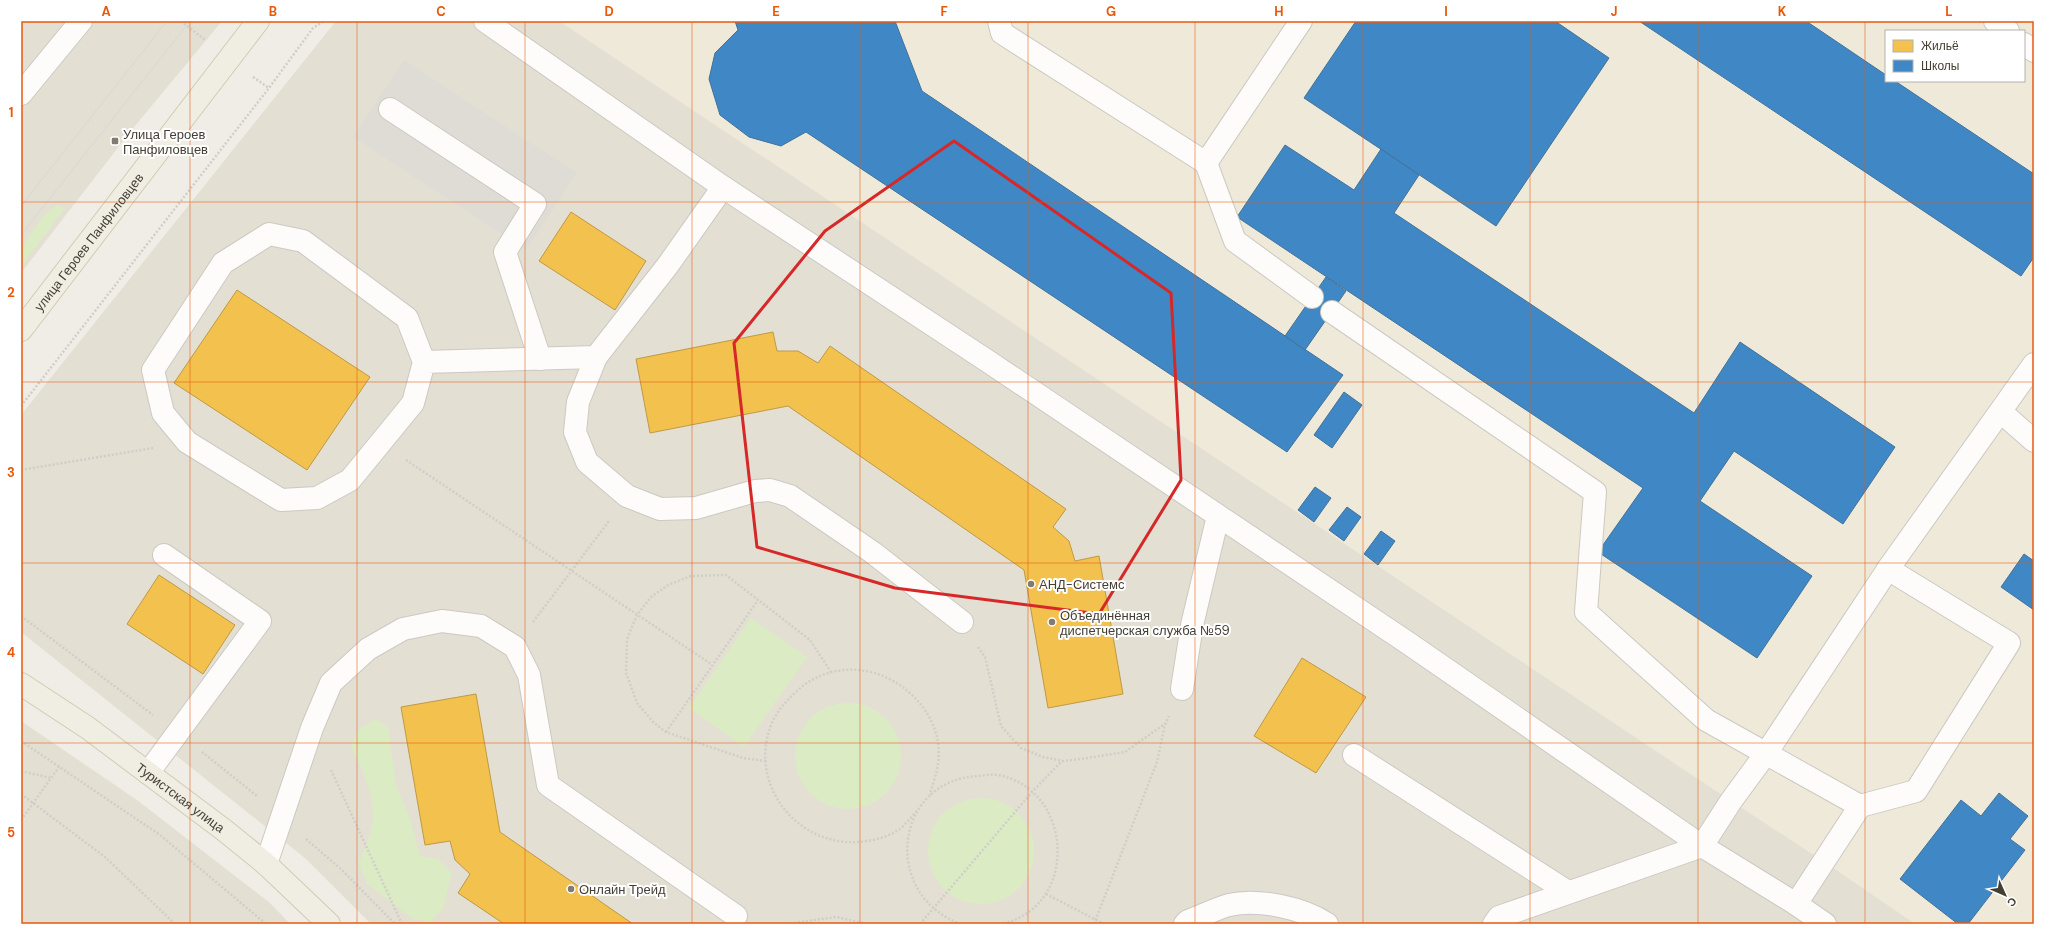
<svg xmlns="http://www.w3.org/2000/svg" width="2055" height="945" font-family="'DM Sans',sans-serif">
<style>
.residential{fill:#e4dfd3;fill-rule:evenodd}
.education{fill:#eee9d8;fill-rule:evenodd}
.green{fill:#dbebc4}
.parking{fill:#dfdcd6}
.homes{fill:#f2c14e;stroke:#be9a46}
.schools{fill:#3f88c5;stroke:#417299}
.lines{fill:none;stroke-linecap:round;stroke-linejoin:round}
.minor-casing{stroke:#ccc9c2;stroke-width:24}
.major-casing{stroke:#d3cab2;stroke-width:24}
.path{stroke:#d0cec9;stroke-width:2.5;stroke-dasharray:2 2;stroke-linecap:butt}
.minor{stroke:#fdfcfb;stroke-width:22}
.major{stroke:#f0ede2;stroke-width:22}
.tram{stroke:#d8d8d7;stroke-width:1}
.marked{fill:none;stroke:#d62828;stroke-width:3;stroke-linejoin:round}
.grid{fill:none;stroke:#e8590c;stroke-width:1;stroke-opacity:0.55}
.poi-dot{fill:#817b72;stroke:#fff;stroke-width:1.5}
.labels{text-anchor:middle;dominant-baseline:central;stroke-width:4;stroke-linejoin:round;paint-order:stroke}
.poi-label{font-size:13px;fill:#453e33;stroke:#fff;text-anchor:start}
.street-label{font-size:13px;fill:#453e33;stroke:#fff}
.neatline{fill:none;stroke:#e8590c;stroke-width:1.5}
.grid-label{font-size:13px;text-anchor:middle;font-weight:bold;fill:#e8590c}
</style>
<rect width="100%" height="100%" fill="#f0ede6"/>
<!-- residential -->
<g class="residential">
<polygon points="21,21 222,21 130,132 21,273"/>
<path d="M 336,21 L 2034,21 L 2034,924 L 371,924 L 306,859 L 21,632 L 21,415 ZM 1886,31 L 2024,31 L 2024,81 L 1886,81 Z"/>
<polygon points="21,721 137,800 270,903 290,924 21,924"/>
</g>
<!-- education -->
<path class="education" d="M 559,21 L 2034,21 L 2034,924 L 1915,924 L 1823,861 L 1731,801 ZM 1886,31 L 2024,31 L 2024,81 L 1886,81 Z"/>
<!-- green -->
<g class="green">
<polygon points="57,205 65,208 21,267 21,248 43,216"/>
<polygon points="751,618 807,657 744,747 689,708"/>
<circle cx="848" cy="756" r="53"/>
<path d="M 375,719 L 388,727 L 396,784 L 410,819 L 420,856 L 438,859 L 452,873 L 443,909 L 431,922 L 413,919 L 367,884 L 359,863 C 363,851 370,838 372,825 C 377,797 362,771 351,746 L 359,729 Z"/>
<circle cx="981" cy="851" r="53"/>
</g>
<!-- parking -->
<polygon class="parking" points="404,60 577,173 526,250 353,137"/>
<!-- homes -->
<g class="homes">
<polygon points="571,212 646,261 615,310 539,261"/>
<polygon points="237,290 370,377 307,470 174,383"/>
<polygon points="773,332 777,351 798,351 818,363 830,346 1066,509 1053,527 1069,541 1075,561 1099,556 1123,694 1048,708 1024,570 788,406 650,433 636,359"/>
<polygon points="159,575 235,625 203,674 127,624"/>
<polygon points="1302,658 1366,697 1316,773 1254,736"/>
<polygon points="476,694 500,832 633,924 504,924 458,893 470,874 455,860 450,841 425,845 401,707"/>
</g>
<!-- schools -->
<g class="schools">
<polygon points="735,21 895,21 922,91 1343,375 1287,452 806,132 781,146 749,137 720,115 709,79 715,53 738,30"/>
<polygon points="1356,21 1555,21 1609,58 1496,226 1304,98"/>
<polygon points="1639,21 1806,21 1886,75 1886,81 1895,81 2034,174 2034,257 2021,276"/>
<polygon points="1285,145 1354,190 1381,149 1419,175 1394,213 1694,413 1740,342 1895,447 1843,524 1734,451 1700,501 1812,576 1757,658 1598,552 1643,488 1237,217"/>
<polygon points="1326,277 1346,291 1305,350 1285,336"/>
<polygon points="1344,392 1362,405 1332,448 1314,435"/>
<polygon points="1315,487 1331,498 1314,522 1298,510"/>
<polygon points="1347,507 1361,517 1344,541 1329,530"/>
<polygon points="1381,531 1395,541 1378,565 1364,554"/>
<polygon points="2024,554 2034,561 2034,610 2001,587"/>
<polygon points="1999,793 2028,816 2010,839 2025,850 1968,924 1958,924 1900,879 1961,800 1981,816"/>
</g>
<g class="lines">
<defs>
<g id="minor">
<polyline points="485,21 723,187 989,362 1408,643 1702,846 1796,904 1825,924"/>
<polyline points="999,21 1002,33 1206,163 1235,241 1312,297"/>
<polyline points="1995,21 2008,31"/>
<polyline points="2024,44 2034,51"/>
<polyline points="21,94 81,21"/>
<polyline points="390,109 535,204 505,252 540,359"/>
<polyline points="1206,163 1301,21"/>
<polyline points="1332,312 1595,492 1586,612 1706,720 1860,806"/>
<polyline points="596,357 578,402 575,432 587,462 627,496 660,509 696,508 755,491 770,490 790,496 872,552 962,622"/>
<polyline points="424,362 407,318 303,241 269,234 223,263 153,370 163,413 187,442 281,500 317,498 350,480 413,403 424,362 596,357 668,265 723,187"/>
<polyline points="2001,412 2034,441"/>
<polyline points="1182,689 1192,625 1218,516"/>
<polyline points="1354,755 1568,892"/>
<polyline points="148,773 260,621 164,555"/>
<polyline points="266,864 312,728 331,683 368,649 403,629 442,621 481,626 515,647 529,675 548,785 736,916"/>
<polyline points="1796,904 1860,806 1916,791 2009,643 1888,569"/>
<path d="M 1185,924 L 1188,921 C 1202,916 1215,909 1229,905 C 1258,898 1303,908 1327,924"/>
<polyline points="1494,924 1499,917 1702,846 1731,801 1767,752 1888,569 2034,364"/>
</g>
<g id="major">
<path id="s1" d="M 21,330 L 258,21"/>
<path id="s2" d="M 21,684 L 88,728 L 224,830 L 266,864 L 329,924"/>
</g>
</defs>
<!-- minor casing -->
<use href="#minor" class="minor-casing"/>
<!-- major casing -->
<use href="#major" class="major-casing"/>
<!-- path -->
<g class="path">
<polyline points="181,21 205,40"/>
<polyline points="253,77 269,88"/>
<polyline points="21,406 269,88 313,28 324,21"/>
<polyline points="406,460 711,664"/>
<polyline points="21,470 153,448"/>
<polyline points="21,616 153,715"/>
<polyline points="533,622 609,521"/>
<polyline points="978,647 985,657 1001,726 1021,748 1043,757 1063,761 1081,759 1125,752 1166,723 1169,716"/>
<polyline points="666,732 758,600"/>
<polyline points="21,741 160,835 266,924"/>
<polyline points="202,752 257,796"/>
<polyline points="766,761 743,758 666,732 654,723 637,703 626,673 627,639 637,615 651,597 668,585 691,576 726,575 810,640 831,672"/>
<polyline points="331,770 402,924"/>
<polyline points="21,771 51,778"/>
<polyline points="21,794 105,857 175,924"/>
<path d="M 917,811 C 911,817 905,826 898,830 C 886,838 871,841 858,842 C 795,846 747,782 772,723 C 777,711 786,701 796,692 C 812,676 835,668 859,670 C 903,674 945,717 938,763 C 937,774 932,785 930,795"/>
<polyline points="21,820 59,767"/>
<polyline points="306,839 342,870 395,924"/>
<polyline points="1046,894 1104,924"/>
<polyline points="786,924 836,917 867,924"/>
<polyline points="920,924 1032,792 1062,761"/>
<path d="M 961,924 C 880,895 894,778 980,776 C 986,775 992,774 998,775 C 1075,790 1079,908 1001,924"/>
<polyline points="1094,924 1157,762 1165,724"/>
</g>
<!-- minor -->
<use href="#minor" class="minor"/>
<!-- major -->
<use href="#major" class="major"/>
<!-- tram -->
<g class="tram">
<polyline points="21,206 167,21"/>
<polyline points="21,235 190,21"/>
</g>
</g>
<!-- marked area -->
<path class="marked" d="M 954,141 L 1171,293 L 1181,480 L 1099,614 L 895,588 L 757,547 L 734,343 L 825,231 Z"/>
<!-- grid -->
<path class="grid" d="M 190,21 L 190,924M 357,21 L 357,924M 525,21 L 525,924M 692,21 L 692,924M 860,21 L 860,924M 1028,21 L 1028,924M 1195,21 L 1195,924M 1363,21 L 1363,924M 1530,21 L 1530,924M 1698,21 L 1698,924M 1865,21 L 1865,924M 21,202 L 2034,202M 21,382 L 2034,382M 21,563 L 2034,563M 21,743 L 2034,743"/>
<!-- markers -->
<g class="poi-dot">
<rect x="111" y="137" width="8" height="8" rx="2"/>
<circle cx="1031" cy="584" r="4"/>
<circle cx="1052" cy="622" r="4"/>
<circle cx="571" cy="889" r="4"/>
</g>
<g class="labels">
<!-- poi labels -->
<g class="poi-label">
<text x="123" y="134">Улица Героев<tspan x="123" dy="15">Панфиловцев</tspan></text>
<text x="1039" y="584">АНД-Системс</text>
<text x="1060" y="615">Объединённая<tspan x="1060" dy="15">диспетчерская служба №59</tspan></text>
<text x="579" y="889">Онлайн Трейд</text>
</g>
<!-- street labels -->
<g class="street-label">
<text stroke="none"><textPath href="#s1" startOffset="111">улица Героев Панфиловцев</textPath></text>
<text stroke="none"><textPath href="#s2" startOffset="196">Туристская улица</textPath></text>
</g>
</g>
<!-- border -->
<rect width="2055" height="945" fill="none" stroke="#ffffff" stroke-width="44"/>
<!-- legend -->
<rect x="1885" y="30" width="140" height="52" fill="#ffffff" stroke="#b5b2ad"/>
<rect x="1893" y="40" width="20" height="12" fill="#f2c14e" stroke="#b5b2ad"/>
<text x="1921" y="50" font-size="12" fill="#453e33">Жильё</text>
<rect x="1893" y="60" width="20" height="12" fill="#3f88c5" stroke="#b5b2ad"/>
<text x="1921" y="70" font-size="12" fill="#453e33">Школы</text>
<!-- north arrow -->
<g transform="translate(2005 895) rotate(135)" stroke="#ffffff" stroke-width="3" paint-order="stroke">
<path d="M0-3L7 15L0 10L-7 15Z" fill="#453e33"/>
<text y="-6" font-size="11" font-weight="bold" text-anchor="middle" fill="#453e33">С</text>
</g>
<rect x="22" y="22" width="2011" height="901" class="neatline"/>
<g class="grid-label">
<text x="106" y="16">A</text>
<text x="273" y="16">B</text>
<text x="441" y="16">C</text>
<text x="609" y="16">D</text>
<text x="776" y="16">E</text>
<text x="944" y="16">F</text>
<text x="1111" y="16">G</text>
<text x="1279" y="16">H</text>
<text x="1446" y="16">I</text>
<text x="1614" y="16">J</text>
<text x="1782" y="16">K</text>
<text x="1949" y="16">L</text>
<text x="11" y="117">1</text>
<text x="11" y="297">2</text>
<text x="11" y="477">3</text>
<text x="11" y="657">4</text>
<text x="11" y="837">5</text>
</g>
</svg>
